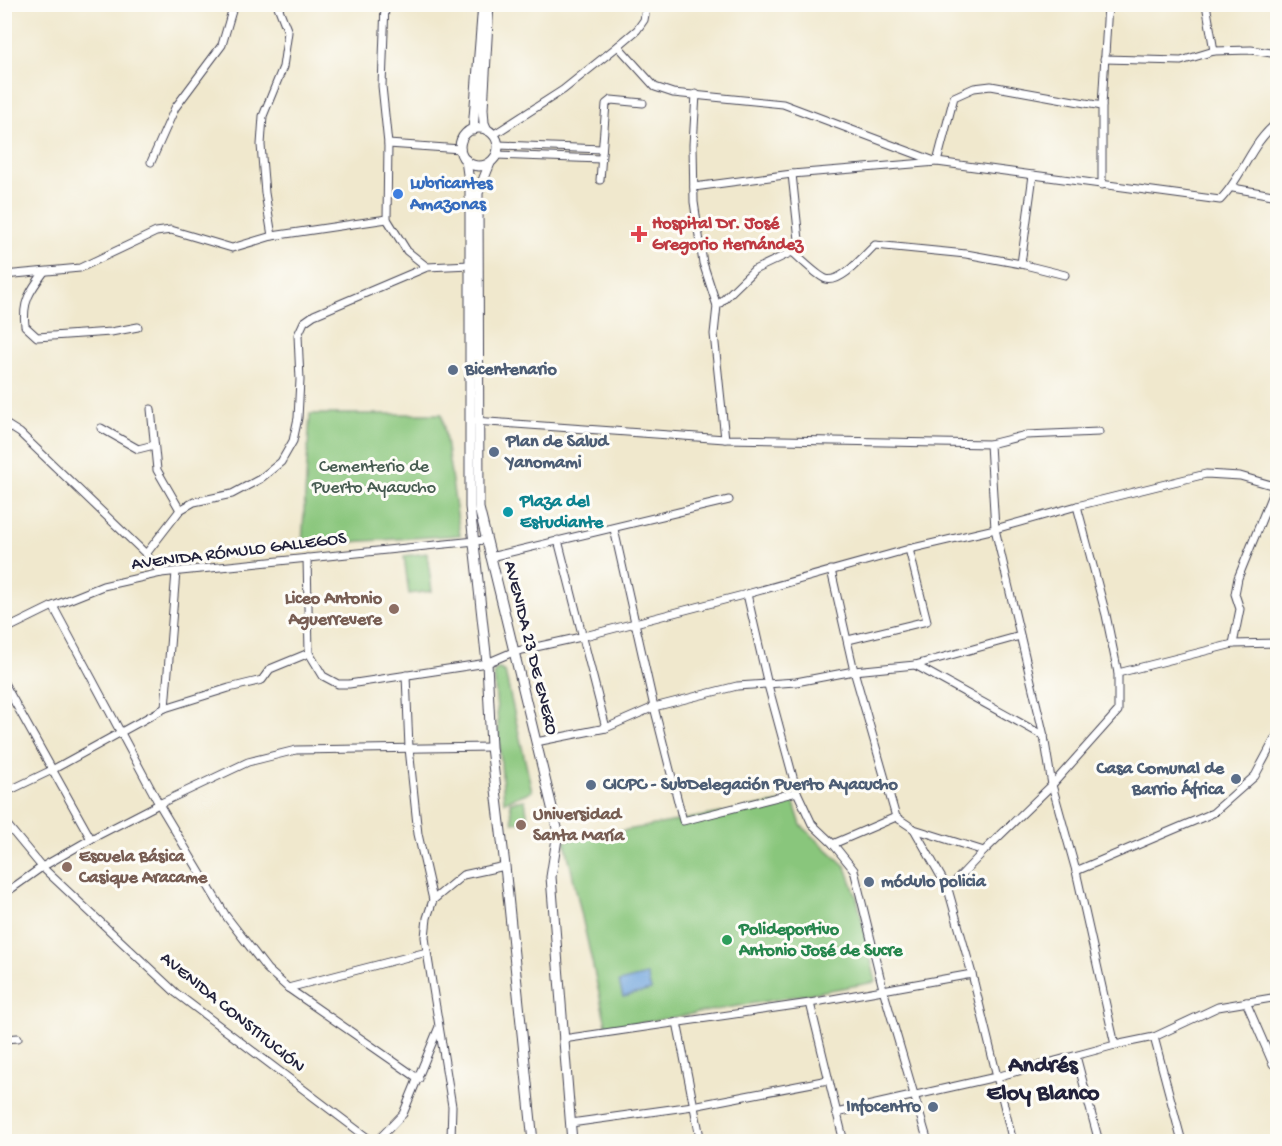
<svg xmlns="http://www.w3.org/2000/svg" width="1282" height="1146" font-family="'Gochi Hand',sans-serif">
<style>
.green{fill:#89c67b;stroke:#56745b;stroke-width:1.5}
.water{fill:#71a5dd;stroke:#4a648c;stroke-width:1.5}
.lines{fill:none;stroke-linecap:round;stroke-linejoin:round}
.minor-casing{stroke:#414051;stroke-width:9}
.secondary-casing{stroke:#414051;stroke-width:11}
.minor{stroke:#fff;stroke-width:7}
.secondary{stroke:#fff;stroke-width:9}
.shop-dot{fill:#3f7fe0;stroke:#fdfcf7;stroke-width:2}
.health-dot{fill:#e0444e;stroke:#fdfcf7;stroke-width:2}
.service-dot{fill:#5c6f8a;stroke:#fdfcf7;stroke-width:2}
.culture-dot{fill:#0f9aa8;stroke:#fdfcf7;stroke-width:2}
.education-dot{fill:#8d6e63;stroke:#fdfcf7;stroke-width:2}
.leisure-dot{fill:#2e9e5b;stroke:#fdfcf7;stroke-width:2}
.labels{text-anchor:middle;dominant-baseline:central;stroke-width:6;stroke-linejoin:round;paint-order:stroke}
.shop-label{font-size:18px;font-weight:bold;fill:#366cbe;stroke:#fdfcf7;text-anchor:start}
.health-label{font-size:18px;font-weight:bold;fill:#be3a42;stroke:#fdfcf7;text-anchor:start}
.service-label{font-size:18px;font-weight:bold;fill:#4e5e75;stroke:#fdfcf7;text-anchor:start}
.park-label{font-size:18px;fill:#465b51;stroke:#fdfcf7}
.culture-label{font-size:18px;font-weight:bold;fill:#0d838f;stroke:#fdfcf7;text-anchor:start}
.street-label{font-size:18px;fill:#22223b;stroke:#fdfcf7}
.education-label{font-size:18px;font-weight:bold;fill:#785e54;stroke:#fdfcf7;text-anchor:start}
.leisure-label{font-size:18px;font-weight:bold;fill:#27864d;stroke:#fdfcf7;text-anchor:start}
.district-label{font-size:24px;font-weight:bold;fill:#22223b;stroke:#fdfcf7}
</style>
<rect width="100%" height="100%" fill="#fdfcf7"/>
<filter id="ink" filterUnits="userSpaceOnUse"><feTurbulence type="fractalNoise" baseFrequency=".0167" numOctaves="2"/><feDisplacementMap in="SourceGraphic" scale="12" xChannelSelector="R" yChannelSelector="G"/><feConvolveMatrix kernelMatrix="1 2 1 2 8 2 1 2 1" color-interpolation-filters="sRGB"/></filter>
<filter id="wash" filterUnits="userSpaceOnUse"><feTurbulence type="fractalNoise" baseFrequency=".008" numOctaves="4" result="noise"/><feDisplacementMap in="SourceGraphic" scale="24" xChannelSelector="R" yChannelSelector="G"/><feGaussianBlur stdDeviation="1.35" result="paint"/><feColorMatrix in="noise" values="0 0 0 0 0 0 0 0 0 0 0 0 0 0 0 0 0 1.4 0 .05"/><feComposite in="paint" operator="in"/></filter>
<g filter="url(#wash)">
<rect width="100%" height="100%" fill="#f0e8cd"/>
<!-- green -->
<g class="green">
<polygon points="310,414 442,414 460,535 302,545"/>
<polygon points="427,553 432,591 409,594 404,556"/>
<polygon points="498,668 505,672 532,791 504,802 494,673"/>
<polygon points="525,800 528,820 513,823 510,802"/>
<polygon points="793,800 801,825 846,867 857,898 876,982 607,1029 565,841"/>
</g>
<!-- water -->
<polygon class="water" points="647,975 651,990 623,997 619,982"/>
</g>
<g filter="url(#ink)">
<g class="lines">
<defs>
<g id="minor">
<polyline points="385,4 382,86 388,144 387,219 407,251 427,267"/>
<polyline points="1206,4 1214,51"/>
<path d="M 618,46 L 655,87 L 673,93 L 783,104 L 937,162 L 1220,200 C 1243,177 1251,142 1278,122"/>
<polyline points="1104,59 1181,61 1214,51 1251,50 1278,54"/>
<polyline points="696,94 693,145 694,202 703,263 717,306 714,334 725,439"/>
<polyline points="493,135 563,90 618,46 637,30 644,20 647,4"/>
<polyline points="388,144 461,149"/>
<polyline points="498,145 602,149"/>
<polyline points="496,155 601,159"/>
<polyline points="151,162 175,108 222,45 234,4"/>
<polyline points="600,180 606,104 611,100 643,103"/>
<polyline points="1102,185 1102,106 1108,4"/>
<polyline points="694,187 792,174 937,162 954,97 974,88 991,86 1102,106"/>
<polyline points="1233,188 1278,196"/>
<polyline points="272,236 265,193 261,145 263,116 283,67 288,32 277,4"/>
<path d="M 792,252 C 800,258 817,276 826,279 C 841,284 865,254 875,245 L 966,254 L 1021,264 L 1065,275"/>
<polyline points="1021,264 1033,175"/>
<path d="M 44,272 C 30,291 22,302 25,326 L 37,337 L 111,332 L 138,327"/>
<polyline points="4,275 80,268 156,232 171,230 232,248 272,236 387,219"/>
<polyline points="717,306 754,270 792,252 799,240 792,174"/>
<polyline points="151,409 157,470 180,510"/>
<polyline points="474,421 725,439 990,444 1026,435 1099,432"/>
<polyline points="4,423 20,433 146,554 161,573"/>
<polyline points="101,428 138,449 154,445"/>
<polyline points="990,444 995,529 1044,736 1052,785 1076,871 1115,1045"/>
<polyline points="614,529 654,707 683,821 797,792"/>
<polyline points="558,540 606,728"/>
<polyline points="146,554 180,510 194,502 232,494 260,479 281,462 293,441 298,418 300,380 298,335 304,322 314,315 427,267 470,265"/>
<polyline points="490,557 729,500"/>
<polyline points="307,558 309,653 323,676 338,684 349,684 487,663 513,652 581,637 747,594 909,549 995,529 1077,506 1206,474 1240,476 1278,487"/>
<polyline points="831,570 854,671 896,817 914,829 984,851"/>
<polyline points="747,594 768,685 797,792 812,824 833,844 854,870 883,989 928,1142"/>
<polyline points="53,606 159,804 226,916 267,969 288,988 419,1079"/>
<polyline points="4,630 53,606 103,586 161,573 485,540"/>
<polyline points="848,640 927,621 909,549"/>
<polyline points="1233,644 1240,609 1235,594 1238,578 1275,487"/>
<polyline points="915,665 1044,736"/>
<polyline points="1118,673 1233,644 1278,643"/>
<polyline points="406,675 409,748 418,834 433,900"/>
<polyline points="4,683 91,839"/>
<polyline points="165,708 176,572"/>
<polyline points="536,742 606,728 654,707 737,686 796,682 854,671 915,665 1020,636"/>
<polyline points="4,793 52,770 165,708 229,688 262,680 270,669 309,653"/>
<polyline points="4,821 42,867 176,993 373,1142"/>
<polyline points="914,829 948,889 972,974 1013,1142"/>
<polyline points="833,844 896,817"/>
<polyline points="1076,871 1213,813 1255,776 1278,733"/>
<polyline points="948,889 984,851 1052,785 1118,711 1118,673 1106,615 1077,506"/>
<polyline points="4,894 42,867 91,839 159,804 248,762 296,750 491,747"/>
<polyline points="288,988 427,952"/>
<polyline points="1246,1002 1273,1064"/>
<polyline points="810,1003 844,1142"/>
<polyline points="677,1022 701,1142"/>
<polyline points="1154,1037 1182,1142"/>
<polyline points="4,1039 18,1038"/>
<polyline points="563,1039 810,1003 972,974"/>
<polyline points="1076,1056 1099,1142"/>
<polyline points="836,1113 996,1077 1115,1045 1154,1037 1218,1007 1278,997"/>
<polyline points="571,1123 693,1106 828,1080"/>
<polyline points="376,1142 403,1114 438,1029"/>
<polyline points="449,1142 451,1138 452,1106 427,952 425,937 427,918 433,900 463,875 505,866"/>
</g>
<g id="secondary">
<circle cx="479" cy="147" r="19"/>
<polyline points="473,130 483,4"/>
<polyline points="487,130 484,123 483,109 489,4"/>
<polyline points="466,160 470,189 470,507 487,663 491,747 505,866 533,1142"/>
<polyline points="490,163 478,193 479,508 558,832 551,877 572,1142"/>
</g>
</defs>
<!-- minor casing -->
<use href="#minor" class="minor-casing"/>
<!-- secondary casing -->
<use href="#secondary" class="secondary-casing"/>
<!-- minor -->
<use href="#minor" class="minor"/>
<!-- secondary -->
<use href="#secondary" class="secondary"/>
</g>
</g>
<!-- markers -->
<circle class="shop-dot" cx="398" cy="194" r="6"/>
<path class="health-dot" d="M636 225h6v6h6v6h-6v6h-6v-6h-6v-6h6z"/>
<g class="service-dot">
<circle cx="453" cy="370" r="6"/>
<circle cx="494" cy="452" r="6"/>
<circle cx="1236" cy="779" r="6"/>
<circle cx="591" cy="785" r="6"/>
<circle cx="869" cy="882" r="6"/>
<circle cx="933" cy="1107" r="6"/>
</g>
<circle class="culture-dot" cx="508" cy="512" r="6"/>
<g class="education-dot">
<circle cx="394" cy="609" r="6"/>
<circle cx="521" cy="825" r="6"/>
<circle cx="67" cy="867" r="6"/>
</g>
<circle class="leisure-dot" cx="727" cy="940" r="6"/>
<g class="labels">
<!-- shop labels -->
<g class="shop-label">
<text x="410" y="184">Lubricantes<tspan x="410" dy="21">Amazonas</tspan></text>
</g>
<!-- health labels -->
<g class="health-label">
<text x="652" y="224">Hospital Dr. José<tspan x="652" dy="21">Gregorio Hernández</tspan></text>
</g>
<!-- service labels -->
<g class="service-label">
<text x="465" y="370">Bicentenario</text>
<text x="506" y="442">Plan de Salud<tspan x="506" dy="21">Yanomami</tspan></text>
<text x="1224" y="769" text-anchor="end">Casa Comunal de<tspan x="1224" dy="21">Barrio África</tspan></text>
<text x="603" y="785">CICPC - SubDelegación Puerto Ayacucho</text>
<text x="881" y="882">módulo policia</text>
<text x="921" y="1107" text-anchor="end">Infocentro</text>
</g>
<!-- park labels -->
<g class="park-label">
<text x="374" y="467">Cementerio de<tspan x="374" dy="21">Puerto Ayacucho</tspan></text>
</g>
<!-- culture labels -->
<g class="culture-label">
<text x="520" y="502">Plaza del<tspan x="520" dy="21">Estudiante</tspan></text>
</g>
<!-- street labels -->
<g class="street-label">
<text transform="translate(239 552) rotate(-7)">AVENIDA RÓMULO GALLEGOS</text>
<text transform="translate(530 648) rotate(76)">AVENIDA 23 DE ENERO</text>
<text transform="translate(232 1013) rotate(39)">AVENIDA CONSTITUCIÓN</text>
</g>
<!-- education labels -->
<g class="education-label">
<text x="382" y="599" text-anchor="end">Liceo Antonio<tspan x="382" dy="21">Aguerrevere</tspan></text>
<text x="533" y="815">Universidad<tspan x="533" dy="21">Santa María</tspan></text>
<text x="79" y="857">Escuela Básica<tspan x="79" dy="21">Casique Aracame</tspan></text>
</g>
<!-- leisure labels -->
<g class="leisure-label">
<text x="739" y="930">Polideportivo<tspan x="739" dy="21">Antonio José de Sucre</tspan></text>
</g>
<!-- district labels -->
<g class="district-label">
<text x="1043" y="1066">Andrés<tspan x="1043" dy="28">Eloy Blanco</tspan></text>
</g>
</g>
<!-- margin -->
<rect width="1282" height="1146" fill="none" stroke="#fdfcf7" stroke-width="24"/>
</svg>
